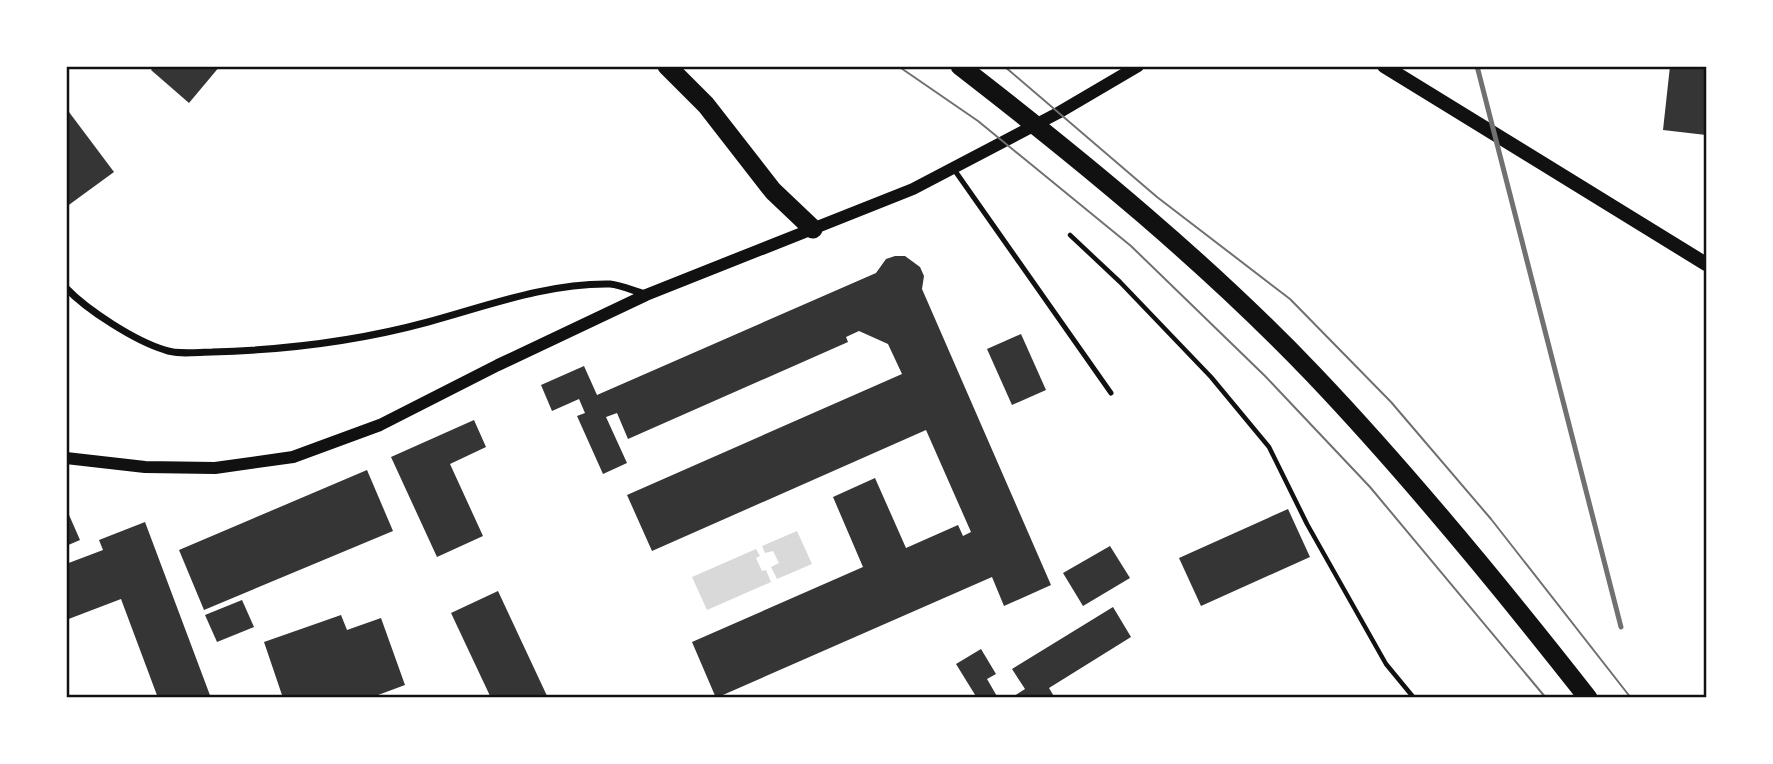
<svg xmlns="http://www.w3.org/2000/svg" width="1773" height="764" font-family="'Roboto Condensed',sans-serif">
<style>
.water{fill:#d9d9d9}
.building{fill:#353535}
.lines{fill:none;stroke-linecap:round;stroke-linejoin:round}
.path{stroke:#111;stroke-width:4.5}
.service{stroke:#111;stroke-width:5}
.minor{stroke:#111;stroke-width:7}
.tertiary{stroke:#111;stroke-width:12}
.secondary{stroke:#111;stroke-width:14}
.trunk{stroke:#111;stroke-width:19}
.tram{stroke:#707070;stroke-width:2}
.rail{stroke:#707070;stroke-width:5}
.neatline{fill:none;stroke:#111;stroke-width:2.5}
</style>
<rect width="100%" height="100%" fill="#fff"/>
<!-- water -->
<g class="water">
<polygon points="797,531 812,564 777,579 771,567 779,563 773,551 765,553 762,546"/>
<polygon points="756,549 760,556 756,558 762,571 766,570 771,582 707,610 692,577"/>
</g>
<!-- building -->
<g class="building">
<polygon points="154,66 220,66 189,103 151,70"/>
<polygon points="1670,66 1706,66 1706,135 1663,130"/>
<polygon points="66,108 114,172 66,207"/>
<polygon points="895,256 905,256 920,267 924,276 922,289 1051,585 1004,606 992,577 716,698 692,642 863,567 833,497 875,478 906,548 958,525 963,536 971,532 926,430 652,551 627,495 902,374 888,344 859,331 846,337 848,342 628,439 617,413 606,417 627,463 603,474 577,416 585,413 579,399 552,411 541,385 584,366 597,395 876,273 886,259"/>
<polygon points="1021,334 1046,390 1012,405 987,349"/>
<polygon points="474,420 486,447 450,464 483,536 437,557 391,457"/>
<polygon points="367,470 393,531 204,610 179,550"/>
<polygon points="66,508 80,540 66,546"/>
<polygon points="1288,509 1310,557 1201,606 1179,558"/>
<polygon points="145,522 211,698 158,698 121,599 66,620 66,564 103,550 99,540"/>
<polygon points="1110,546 1130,578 1083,606 1063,573"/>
<polygon points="498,591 548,698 491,698 451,613"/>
<polygon points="242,600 254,627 217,642 205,615"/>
<polygon points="1113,607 1131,637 1049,688 1055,698 1011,698 1025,689 1012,669"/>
<polygon points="341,615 347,630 381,618 405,685 370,698 283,698 264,642"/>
<polygon points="981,649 996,674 987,679 998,698 977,698 956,664"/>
</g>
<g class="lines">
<!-- path -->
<polyline class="path" points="1070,235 1120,282 1211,377 1269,447 1307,524 1386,664 1414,698"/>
<!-- service -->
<polyline class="service" points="953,168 1111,393"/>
<!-- minor -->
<path class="minor" d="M 66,288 C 87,310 135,341 165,350 C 178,355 198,352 212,352 C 285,350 358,341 428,322 C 487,306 547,283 610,284 C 621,285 634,291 645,294"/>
<!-- tertiary -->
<polyline class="tertiary" points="66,458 145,467 215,468 293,457 380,425 498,365 646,295 913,189 1058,113 1138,66"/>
<!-- secondary -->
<polyline class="secondary" points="1384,66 1706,264"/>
<!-- trunk -->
<g class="trunk">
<polyline points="667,66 706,105 773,191 813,229"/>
<path d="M 960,66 C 1084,162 1206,262 1314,375 C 1411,477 1501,587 1588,698"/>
</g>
<!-- tram -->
<g class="tram">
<polyline points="898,66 978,121 1131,246 1265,376 1370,487 1546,698"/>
<polyline points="1004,66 1157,197 1290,299 1391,402 1491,519 1631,698"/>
</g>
<!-- rail -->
<polyline class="rail" points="1477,66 1621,627"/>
</g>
<!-- border -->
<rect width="1773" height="764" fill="none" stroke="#ffffff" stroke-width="136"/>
<rect x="68" y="68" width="1637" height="628" class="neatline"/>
</svg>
